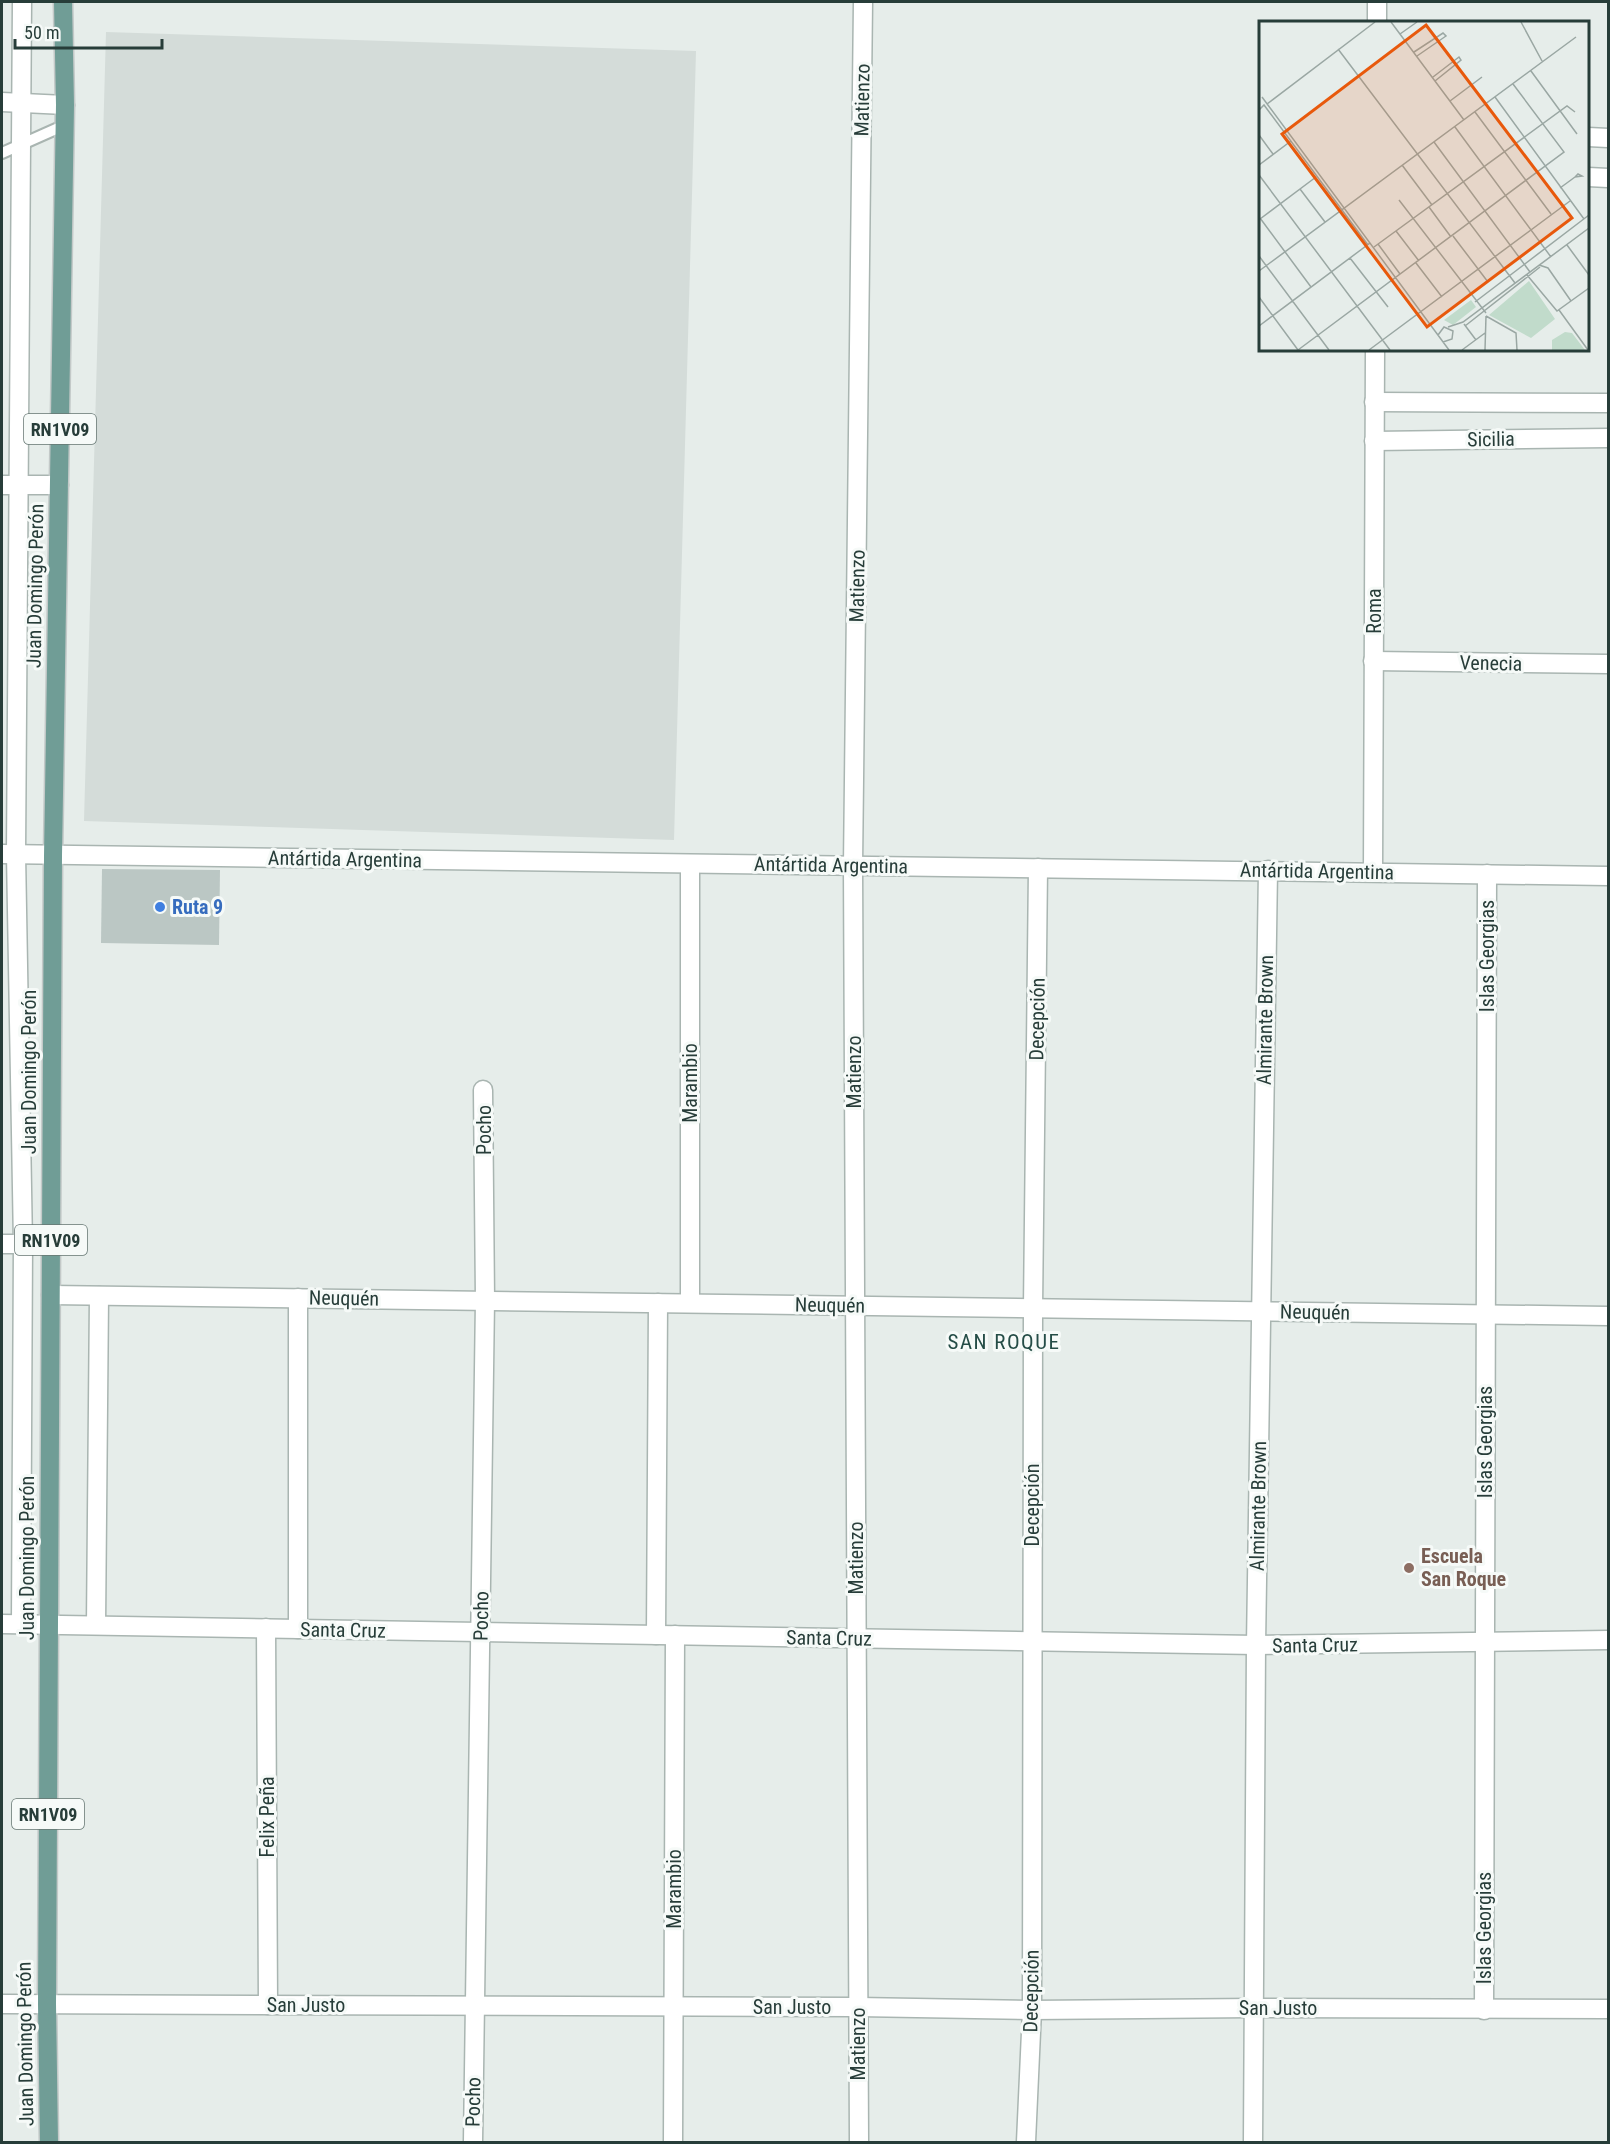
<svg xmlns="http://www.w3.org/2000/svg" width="1610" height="2144" font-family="'Roboto Condensed',sans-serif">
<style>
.built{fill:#d4dcd9}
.building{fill:#bbc7c4}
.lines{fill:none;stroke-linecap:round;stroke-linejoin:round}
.lane-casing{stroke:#a9b5b1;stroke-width:14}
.street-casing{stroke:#a9b5b1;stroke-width:21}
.primary-casing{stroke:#c3c9c8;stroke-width:21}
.lane{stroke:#fff;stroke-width:10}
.street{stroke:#fff;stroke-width:18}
.primary{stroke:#709d96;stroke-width:18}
.shop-dot{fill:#3f7fe0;stroke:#f6faf8;stroke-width:2}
.education-dot{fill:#8d6e63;stroke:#f6faf8;stroke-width:2}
.labels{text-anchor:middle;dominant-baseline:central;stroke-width:6;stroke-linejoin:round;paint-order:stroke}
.shield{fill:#f6faf8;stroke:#657672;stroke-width:1.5}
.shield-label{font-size:18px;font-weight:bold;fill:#273d39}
.street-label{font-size:20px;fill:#273d39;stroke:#f6faf8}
.shop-label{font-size:20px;font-weight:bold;fill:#366cbe;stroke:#f6faf8;text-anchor:start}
.education-label{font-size:20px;font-weight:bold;fill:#785e54;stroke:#f6faf8;text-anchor:start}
.neighbourhood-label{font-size:21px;letter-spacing:1.5px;fill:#254d47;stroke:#f6faf8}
.inset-road{fill:none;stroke:#9aa7a3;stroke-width:1.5}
.view{fill:#e8590c;fill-opacity:0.15;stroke:#e8590c;stroke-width:3}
.inset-edge{fill:none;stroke:#273d39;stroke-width:3}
</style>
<rect width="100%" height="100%" fill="#e6edea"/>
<!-- built -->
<polygon class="built" points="106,32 696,51 674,840 84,821"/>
<!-- building -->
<polygon class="building" points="102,869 220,870 219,945 101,943"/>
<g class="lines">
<defs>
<polyline id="lane" points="2,153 65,125"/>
<g id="street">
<polyline points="1377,22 1377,2"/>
<polyline points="2,102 65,105"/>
<polyline points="1588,137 1608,138"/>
<polyline points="1588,177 1608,178"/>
<polyline points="1374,402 1608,403"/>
<polyline points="1374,441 1608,438"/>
<polyline points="2,485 59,485"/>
<polyline points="1373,661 1608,664"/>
<polyline points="2,854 1608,876"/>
<polyline points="690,864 690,1303"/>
<polyline points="1373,872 1375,350"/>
<polyline points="2,1244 51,1244"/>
<polyline points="51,1295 1608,1316"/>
<polyline points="298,1298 298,1629"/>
<polyline points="2,1624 1256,1645 1608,1640"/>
<polyline points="21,1624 23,1244 16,854 22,2"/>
<polyline points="96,1625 99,1296"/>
<polyline points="266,1628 268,2005"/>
<polyline points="656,1635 658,1303"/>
<polyline points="2,2004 858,2007 1032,2010 1254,2008 1608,2009"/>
<polyline points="1484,2010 1487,874"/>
<polyline points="473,2142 485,1300 483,1090"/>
<polyline points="673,2142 675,1635"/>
<polyline points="859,2142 853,866 863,2"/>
<polyline points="1026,2142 1032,2010 1033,1308 1038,868"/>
<polyline points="1253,2142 1256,1645 1268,870"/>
</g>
<polyline id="primary" points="49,2142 47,2004 53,856 65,105 63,2"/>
</defs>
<!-- lane casing -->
<use href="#lane" class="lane-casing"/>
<!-- street casing -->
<use href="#street" class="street-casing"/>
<!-- primary casing -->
<use href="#primary" class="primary-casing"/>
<!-- lane -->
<use href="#lane" class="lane"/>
<!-- street -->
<use href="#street" class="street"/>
<!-- primary -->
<use href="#primary" class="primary"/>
</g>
<!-- markers -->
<circle class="shop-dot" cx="160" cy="907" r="6"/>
<circle class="education-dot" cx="1409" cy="1568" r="6"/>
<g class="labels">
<!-- shield labels -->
<g class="shield">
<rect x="24" y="414" width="72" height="30" rx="4.5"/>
<rect x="15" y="1225" width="72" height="30" rx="4.5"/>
<rect x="12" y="1799" width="72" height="30" rx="4.5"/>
</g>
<g class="shield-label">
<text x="60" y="429">RN1V09</text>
<text x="51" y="1240">RN1V09</text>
<text x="48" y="1814">RN1V09</text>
</g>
<!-- street labels -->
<g class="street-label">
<text transform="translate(862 100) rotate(-89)">Matienzo</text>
<text transform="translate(1491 439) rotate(-1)">Sicilia</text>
<text transform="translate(35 586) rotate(-89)">Juan Domingo Perón</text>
<text transform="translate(857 586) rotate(-89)">Matienzo</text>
<text transform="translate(1374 611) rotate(-90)">Roma</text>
<text transform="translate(1491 663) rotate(1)">Venecia</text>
<text transform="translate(345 859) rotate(1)">Antártida Argentina</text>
<text transform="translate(831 865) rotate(1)">Antártida Argentina</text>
<text transform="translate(1317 871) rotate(1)">Antártida Argentina</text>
<text transform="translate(1487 956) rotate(-90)">Islas Georgias</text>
<text transform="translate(1037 1019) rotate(-89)">Decepción</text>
<text transform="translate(1265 1020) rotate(-89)">Almirante Brown</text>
<text transform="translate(29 1072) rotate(-90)">Juan Domingo Perón</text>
<text transform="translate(854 1072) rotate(-90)">Matienzo</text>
<text transform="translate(690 1083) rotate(-90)">Marambio</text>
<text transform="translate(484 1130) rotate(-90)">Pocho</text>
<text transform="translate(344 1298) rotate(1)">Neuquén</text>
<text transform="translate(830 1305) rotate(1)">Neuquén</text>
<text transform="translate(1315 1312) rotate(1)">Neuquén</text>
<text transform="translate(1485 1442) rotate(-90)">Islas Georgias</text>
<text transform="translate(1032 1505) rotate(-90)">Decepción</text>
<text transform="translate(1258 1506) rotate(-89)">Almirante Brown</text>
<text transform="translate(27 1558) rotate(-90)">Juan Domingo Perón</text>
<text transform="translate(856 1558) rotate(-90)">Matienzo</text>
<text transform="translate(481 1616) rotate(-89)">Pocho</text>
<text transform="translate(343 1630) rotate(1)">Santa Cruz</text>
<text transform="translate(829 1638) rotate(1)">Santa Cruz</text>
<text transform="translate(1315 1645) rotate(-1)">Santa Cruz</text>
<text transform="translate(267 1817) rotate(-90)">Felix Peña</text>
<text transform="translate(674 1889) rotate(-90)">Marambio</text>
<text transform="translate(1484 1928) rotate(-90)">Islas Georgias</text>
<text transform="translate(1031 1991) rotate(-89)">Decepción</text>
<text x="306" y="2005">San Justo</text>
<text x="792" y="2007">San Justo</text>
<text x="1278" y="2008">San Justo</text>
<text transform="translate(25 2044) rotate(-91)">Juan Domingo Perón</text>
<text transform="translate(858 2044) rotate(-90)">Matienzo</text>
<text transform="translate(473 2102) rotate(-89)">Pocho</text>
</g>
<!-- shop labels -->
<g class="shop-label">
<text x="172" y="907">Ruta 9</text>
</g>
<!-- education labels -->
<g class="education-label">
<text x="1421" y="1556">Escuela<tspan x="1421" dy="23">San Roque</tspan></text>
</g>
<!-- neighbourhood labels -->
<g class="neighbourhood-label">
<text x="1004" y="1342">SAN ROQUE</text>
</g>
</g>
<!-- overview -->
<g transform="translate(1259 21)">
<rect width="330" height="330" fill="#e6edea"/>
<path d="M 270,260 L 296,298 L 272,317 L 230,294 ZM 212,279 L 217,286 L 194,304 L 185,299 ZM 306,311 L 313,312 L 326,329 L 293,329 L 293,319 Z" fill="#c1dbcb"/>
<path class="inset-road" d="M 132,1 L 205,99M 262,1 L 283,40M 141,13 L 158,1M 79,28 L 256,262M 155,31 L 184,12 L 187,15 L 158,35M 272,50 L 318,113M 174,56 L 200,36 L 202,39 L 176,60M 3,76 L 190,329M 236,76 L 325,198M 191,80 L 223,56M 8,83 L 116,1M 0,89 L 5,84 L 109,224M 216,91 L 292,193M 196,106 L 292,236M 0,114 L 14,133M 175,121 L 271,251M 0,144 L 32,120M 143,144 L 173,184M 0,154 L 131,329M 301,167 L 316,156 L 319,153 L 323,155 L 316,156M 41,168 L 66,201M 140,179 L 227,292M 170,186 L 192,216M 1,197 L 52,266M 1,198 L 57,156M 137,210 L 160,240M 194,215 L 229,261M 119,223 L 141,253M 308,224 L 330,254M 115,226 L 308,85 L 316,91M 0,235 L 70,329M 91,237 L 129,286M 157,242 L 183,276M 280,244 L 289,247 L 312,280M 0,250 L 317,16M 268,254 L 298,290 L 330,267M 0,276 L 39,329M 216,281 L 330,194M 300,289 L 329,329M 227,295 L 257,312 L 258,329M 205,303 L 217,319M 0,305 L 111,222M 206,305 L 281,246M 189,306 L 204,301 L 330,207M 179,314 L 185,306 L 194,310 L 193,318 L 184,321M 39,329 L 305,131 L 254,63M 110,329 L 311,180M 203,329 L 226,312M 226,329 L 227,295"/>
<path class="view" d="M 167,4 L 313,197 L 168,306 L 23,113 Z"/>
<rect width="330" height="330" class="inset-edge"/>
</g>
<!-- border -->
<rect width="1610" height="2144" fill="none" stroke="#273d39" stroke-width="6"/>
<!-- scale -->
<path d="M15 39v9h147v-9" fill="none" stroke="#273d39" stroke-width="3"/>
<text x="24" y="39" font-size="18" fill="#273d39" stroke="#f6faf8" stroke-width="4.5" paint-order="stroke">50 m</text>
</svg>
